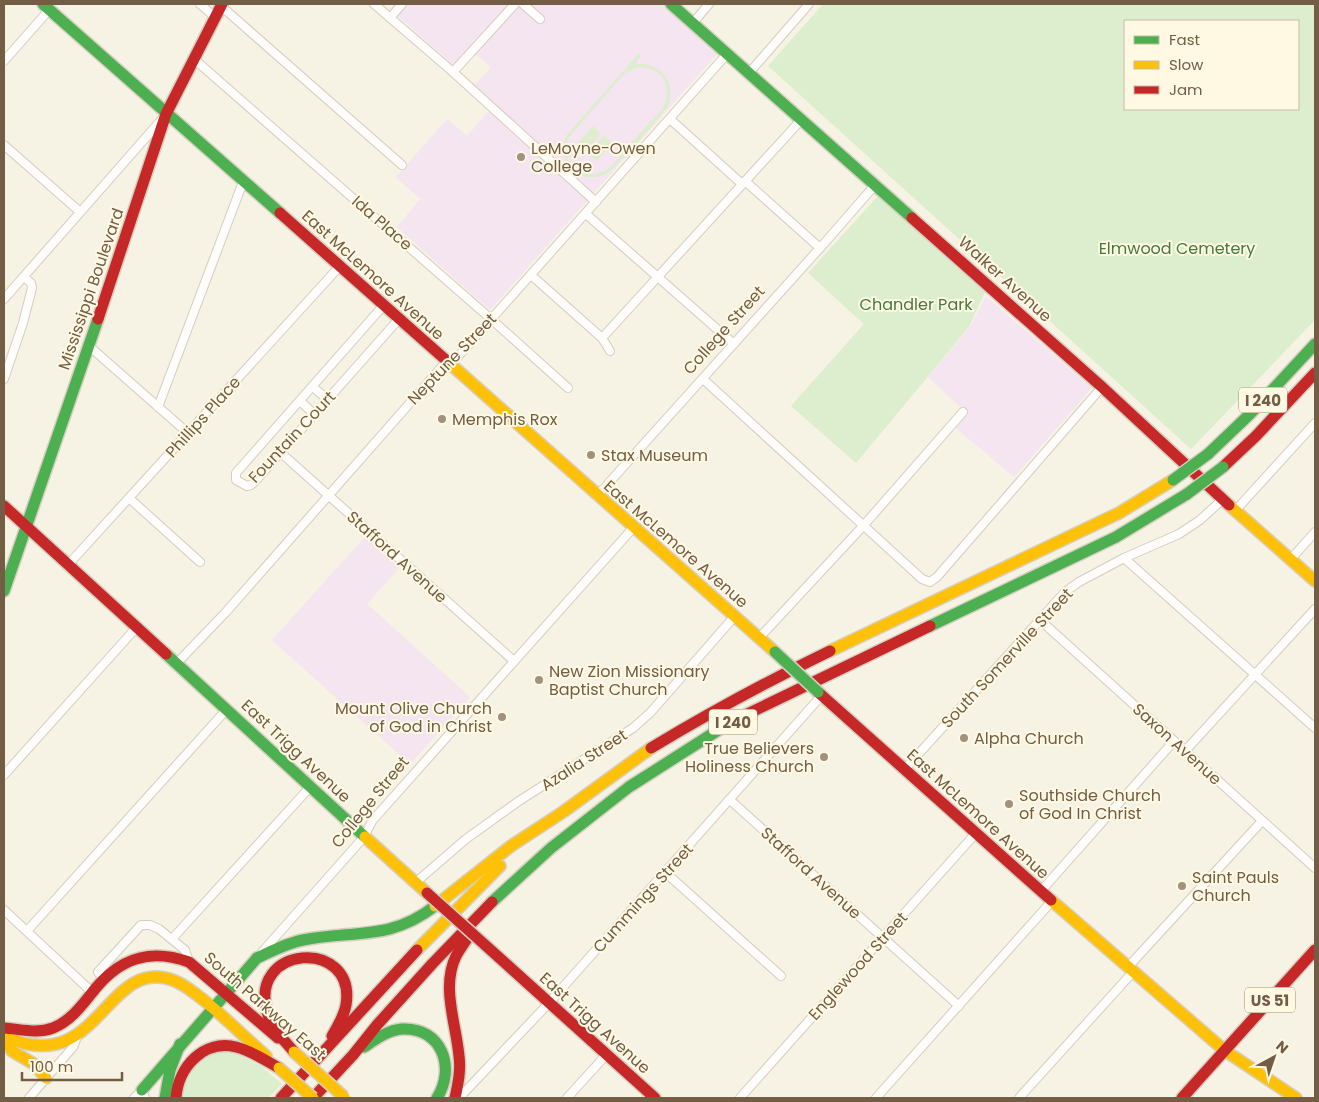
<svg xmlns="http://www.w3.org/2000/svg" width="1319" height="1102" font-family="Poppins,sans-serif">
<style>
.education{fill:#f4e5f0}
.green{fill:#dceece;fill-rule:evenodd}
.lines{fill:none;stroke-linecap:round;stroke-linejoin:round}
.street-casing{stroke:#d5cdc0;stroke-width:10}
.fast-casing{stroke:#d6cfc1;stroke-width:14}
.slow-casing{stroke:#d6cfc1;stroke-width:14}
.jam-casing{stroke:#d6cfc1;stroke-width:14}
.street{stroke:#fefdfb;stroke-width:8}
.fast{stroke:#4caf50;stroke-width:11}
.slow{stroke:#ffc107;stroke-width:11}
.jam{stroke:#c62828;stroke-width:11}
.fast-bridge-casing{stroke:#d6cfc1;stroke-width:14;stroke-linecap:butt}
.slow-bridge-casing{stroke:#d6cfc1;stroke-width:14;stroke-linecap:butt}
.jam-bridge-casing{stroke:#d6cfc1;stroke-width:14;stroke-linecap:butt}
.fast-bridge{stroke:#4caf50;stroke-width:11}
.slow-bridge{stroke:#ffc107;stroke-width:11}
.jam-bridge{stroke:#c62828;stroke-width:11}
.poi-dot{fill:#a1917d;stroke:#fff9e4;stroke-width:2}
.labels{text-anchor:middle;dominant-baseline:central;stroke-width:4;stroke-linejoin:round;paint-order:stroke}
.shield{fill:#fff9e4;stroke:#9d8c75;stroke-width:1}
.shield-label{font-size:15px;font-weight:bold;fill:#735d45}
.poi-label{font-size:16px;fill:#735d45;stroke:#fff9e4;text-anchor:start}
.street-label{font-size:16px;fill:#735d45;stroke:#fff9e4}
.park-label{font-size:16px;fill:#457a3d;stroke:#fff9e4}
</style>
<rect width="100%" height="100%" fill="#f6f2e4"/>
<!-- education -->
<g class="education">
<polygon points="407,4 661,4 717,54 490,310 397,227 420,199 396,177 447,119 467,136 496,103 475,85 491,67 476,54 460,71 397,15"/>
<polygon points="986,296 1092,388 1014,477 956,428 968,414 928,377 970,327"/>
<polygon points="365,537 399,568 367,604 470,697 410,764 272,640"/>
</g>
<!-- green -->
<g class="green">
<path d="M 823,4 L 1315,4 L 1315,320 L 1191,449 L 768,66 ZM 1298,21 L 1298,109 L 1125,109 L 1125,21 Z"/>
<path d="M 639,53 L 641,56 L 635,64 C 660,62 677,82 668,106 C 660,117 616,169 606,174 C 594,180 579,178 571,168 C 563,159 562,147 566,136 ZM 639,67 C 664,68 674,88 662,109 C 650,122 638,136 626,149 C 620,156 615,164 608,169 C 597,177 581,176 572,166 C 565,157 565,147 569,137 L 625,73 Z"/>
<polygon points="593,126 601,134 586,151 577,144"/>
<polygon points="604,136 612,143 597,161 588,154"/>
<polygon points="878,196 985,292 969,327 856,463 791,406 864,324 808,273"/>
<polygon points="230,1050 261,1066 282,1084 268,1098 180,1098 181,1084 201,1057"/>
</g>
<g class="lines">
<defs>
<g id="street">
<polyline points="200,4 215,17"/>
<polyline points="374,4 453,72 596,202"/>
<polyline points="523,4 540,19"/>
<polyline points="221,6 402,165"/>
<polyline points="390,18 402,4"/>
<polyline points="693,23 709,4"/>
<polyline points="194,59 491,319 568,388"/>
<polyline points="4,61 49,10"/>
<polyline points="453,72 515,4"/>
<polyline points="749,73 809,4"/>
<polyline points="670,119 742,184"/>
<polyline points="4,145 79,211"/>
<polyline points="745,181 820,248"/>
<polyline points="586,214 734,344"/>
<polyline points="531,275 602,338 610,351"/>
<polyline points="4,299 163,118"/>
<polyline points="383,306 236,473 236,480 247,486 251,485 258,478 398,320"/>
<polyline points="602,338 801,120"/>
<polyline points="89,346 189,434"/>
<polyline points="4,379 23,323 32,288 31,283 24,277"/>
<polyline points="703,379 922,579 930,582 937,577 1102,387"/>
<polyline points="313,387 327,399"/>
<polyline points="300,401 314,414"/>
<polyline points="158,407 243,182"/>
<polyline points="280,452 514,661"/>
<polyline points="597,496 828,239 875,185"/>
<polyline points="129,498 200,562"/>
<polyline points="1235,511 1315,423"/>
<polyline points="1124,558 1315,728"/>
<polyline points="1291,559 1315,532"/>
<polyline points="67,566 339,267"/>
<polyline points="1040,620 1315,868"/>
<polyline points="759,638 864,525 963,412"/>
<polyline points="176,664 226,612 446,362 454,361 727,54"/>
<polyline points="1185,751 1315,609"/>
<polyline points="904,770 1065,592 1079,582 1124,558 1179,534 1200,520 1223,499"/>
<polyline points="4,775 136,628"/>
<polyline points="730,800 959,1006"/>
<polyline points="666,873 781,976"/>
<polyline points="415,883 466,839 519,801 633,728 650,713 734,617"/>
<polyline points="1041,891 1174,741"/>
<polyline points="4,910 93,993"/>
<polyline points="27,931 227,709"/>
<polyline points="172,939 311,786"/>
<polyline points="263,951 364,837 372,821 633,528"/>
<polyline points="1128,967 1262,821"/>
<polyline points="104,980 98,972 141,925 150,925 159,929 185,950 189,962"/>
<polyline points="29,1098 73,1047 78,1035"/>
<polyline points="134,1098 142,1090 145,1098"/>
<polyline points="459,1098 548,1004 822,695"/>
<polyline points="567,1098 606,1055"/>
<polyline points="740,1098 976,833"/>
<polyline points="876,1098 1052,901"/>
<polyline points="1019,1098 1133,972"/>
</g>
<g id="fast">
<polyline points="43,4 280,213"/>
<polyline points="671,4 912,218"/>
<polyline points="1208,454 1250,414 1315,344"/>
<polyline points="4,591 98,319"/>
<polyline points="930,626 1116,537 1187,494"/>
<polyline points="166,654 365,837"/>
<polyline points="492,902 551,848 629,787 720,729"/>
<path d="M 257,958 C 272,951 287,943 303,940 C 354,930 390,941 435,906"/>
<path d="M 364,1047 C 376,1039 388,1030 402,1029 C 442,1027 456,1068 437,1098"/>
<polyline points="142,1090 257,958"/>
<polyline points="165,1098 170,1070 180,1044"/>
</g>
<g id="slow">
<polyline points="447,361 775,652"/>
<polyline points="1229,505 1315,581"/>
<polyline points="830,651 1119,513 1173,480"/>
<polyline points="365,837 427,893"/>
<polyline points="1051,900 1224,1050 1296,1098"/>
<polyline points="435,906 511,846 563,812 651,748"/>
<polyline points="417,950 500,866"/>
<path d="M 4,1036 C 100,1081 105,953 175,981 C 185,985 193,992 201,998 C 224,1016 244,1037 266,1056"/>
<polyline points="4,1039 12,1051 34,1064 46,1078"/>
</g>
<g id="jam">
<polyline points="280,213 447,361"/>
<polyline points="912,218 1102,387 1229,505"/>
<polyline points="98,319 166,114 222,4"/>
<polyline points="1223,467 1256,436 1315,373"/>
<polyline points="4,506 166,654"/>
<polyline points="818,692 1051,900"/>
<polyline points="720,729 737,719 930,626"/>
<path d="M 651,748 C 709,713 768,681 830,651"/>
<polyline points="484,944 655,1098"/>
<path d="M 4,1028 C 20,1029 37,1034 53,1028 C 71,1021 83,1004 95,989 C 120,958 150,948 189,962 L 278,1038"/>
<path d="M 294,1052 C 285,1041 272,1029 268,1015 C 245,944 357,937 346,1005 C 344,1016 338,1026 332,1036"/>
<path d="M 176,1098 C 178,1067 204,1039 236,1047 C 252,1051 265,1060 279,1068"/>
<polyline points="281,1098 417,950"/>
<polyline points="313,1098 353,1055 377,1025 433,963 492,902"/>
<path d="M 455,1098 C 458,1084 461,1070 459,1056 C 456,1023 441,987 456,956 C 460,949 465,942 469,936"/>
<polyline points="1182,1098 1315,950"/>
</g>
</defs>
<!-- street casing -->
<use href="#street" class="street-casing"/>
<!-- fast casing -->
<use href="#fast" class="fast-casing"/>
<!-- slow casing -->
<use href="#slow" class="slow-casing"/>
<!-- jam casing -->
<use href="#jam" class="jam-casing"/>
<!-- street -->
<use href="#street" class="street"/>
<!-- fast -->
<use href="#fast" class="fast"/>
<!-- slow -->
<use href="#slow" class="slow"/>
<!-- jam -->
<use href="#jam" class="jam"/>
<defs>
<g id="fast-bridge">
<polyline points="1173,480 1208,454"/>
<polyline points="1187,494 1223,467"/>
<polyline points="775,652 818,692"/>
</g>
<g id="slow-bridge">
<polyline points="294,1052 344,1097"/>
<polyline points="279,1068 313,1098"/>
</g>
<polyline id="jam-bridge" points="427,893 484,944"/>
</defs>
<!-- fast-bridge casing -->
<use href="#fast-bridge" class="fast-bridge-casing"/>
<!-- slow-bridge casing -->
<use href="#slow-bridge" class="slow-bridge-casing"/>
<!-- jam-bridge casing -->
<use href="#jam-bridge" class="jam-bridge-casing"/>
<!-- fast-bridge -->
<use href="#fast-bridge" class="fast-bridge"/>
<!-- slow-bridge -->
<use href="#slow-bridge" class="slow-bridge"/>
<!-- jam-bridge -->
<use href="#jam-bridge" class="jam-bridge"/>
</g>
<!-- markers -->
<g class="poi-dot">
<circle cx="521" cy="157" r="5"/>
<circle cx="442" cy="419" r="5"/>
<circle cx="591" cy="455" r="5"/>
<circle cx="539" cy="680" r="5"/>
<circle cx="502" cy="717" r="5"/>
<circle cx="964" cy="738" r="5"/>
<circle cx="824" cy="757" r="5"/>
<circle cx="1009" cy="804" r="5"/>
<circle cx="1182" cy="886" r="5"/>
</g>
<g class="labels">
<!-- shield labels -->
<g class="shield">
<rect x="1239" y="387.5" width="48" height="25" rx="4"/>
<rect x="709" y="709.5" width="48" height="25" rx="4"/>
<rect x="1245" y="987.5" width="50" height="25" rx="4"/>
</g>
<g class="shield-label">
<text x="1263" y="400">I 240</text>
<text x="733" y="722">I 240</text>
<text x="1270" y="1000">US 51</text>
</g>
<!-- poi labels -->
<g class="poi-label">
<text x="531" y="148">LeMoyne-Owen<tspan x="531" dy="18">College</tspan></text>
<text x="452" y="419">Memphis Rox</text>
<text x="601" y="455">Stax Museum</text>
<text x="549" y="671">New Zion Missionary<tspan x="549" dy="18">Baptist Church</tspan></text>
<text x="492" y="708" text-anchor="end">Mount Olive Church<tspan x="492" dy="18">of God in Christ</tspan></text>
<text x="974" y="738">Alpha Church</text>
<text x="814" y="748" text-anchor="end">True Believers<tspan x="814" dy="18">Holiness Church</tspan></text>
<text x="1019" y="795">Southside Church<tspan x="1019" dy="18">of God In Christ</tspan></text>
<text x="1192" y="877">Saint Pauls<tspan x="1192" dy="18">Church</tspan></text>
</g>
<!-- street labels -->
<g class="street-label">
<text transform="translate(382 223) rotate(41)">Ida Place</text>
<text transform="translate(373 275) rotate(42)">East McLemore Avenue</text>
<text transform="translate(1005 279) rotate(42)">Walker Avenue</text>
<text transform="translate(91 289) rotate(-71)">Mississippi Boulevard</text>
<text transform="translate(724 330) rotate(-48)">College Street</text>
<text transform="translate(452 359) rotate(-46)">Neptune Street</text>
<text transform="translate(203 417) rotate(-48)">Phillips Place</text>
<text transform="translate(292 437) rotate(-47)">Fountain Court</text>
<text transform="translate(676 544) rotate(41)">East McLemore Avenue</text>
<text transform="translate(397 557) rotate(42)">Stafford Avenue</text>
<text transform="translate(1007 658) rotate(-47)">South Somerville Street</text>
<text transform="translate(1177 744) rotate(42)">Saxon Avenue</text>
<text transform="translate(296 751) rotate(43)">East Trigg Avenue</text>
<text transform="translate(584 760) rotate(-33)">Azalia Street</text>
<text transform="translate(370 802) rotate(-51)">College Street</text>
<text transform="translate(978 814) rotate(42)">East McLemore Avenue</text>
<text transform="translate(811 873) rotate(42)">Stafford Avenue</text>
<text transform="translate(643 898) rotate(-48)">Cummings Street</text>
<text transform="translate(858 966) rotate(-48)">Englewood Street</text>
<text transform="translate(265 1006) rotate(41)">South Parkway East</text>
<text transform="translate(595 1023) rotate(42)">East Trigg Avenue</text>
</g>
<!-- park labels -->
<g class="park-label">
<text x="1177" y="248">Elmwood Cemetery</text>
<text x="916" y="304">Chandler Park</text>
</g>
</g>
<!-- border -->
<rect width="1319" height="1102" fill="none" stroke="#735d45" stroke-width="10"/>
<!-- legend -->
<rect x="1124" y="20" width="175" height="90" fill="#fff9e4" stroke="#c7bba4"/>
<rect x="1134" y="36" width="25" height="8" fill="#4caf50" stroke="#c7bba4"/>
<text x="1169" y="45" font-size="15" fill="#735d45">Fast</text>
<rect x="1134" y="61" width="25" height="8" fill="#ffc107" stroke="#c7bba4"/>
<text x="1169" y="70" font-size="15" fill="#735d45">Slow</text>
<rect x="1134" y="86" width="25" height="8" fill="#c62828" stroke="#c7bba4"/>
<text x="1169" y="95" font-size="15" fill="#735d45">Jam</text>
<!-- north arrow -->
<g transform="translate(1274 1057) rotate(40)" stroke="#fff9e4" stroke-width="4" paint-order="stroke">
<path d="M0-4L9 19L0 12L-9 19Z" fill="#735d45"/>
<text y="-8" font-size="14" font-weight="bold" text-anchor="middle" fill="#735d45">N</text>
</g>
<!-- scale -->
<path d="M22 1072v8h100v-8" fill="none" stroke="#735d45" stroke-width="2.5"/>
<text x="30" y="1072" font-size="15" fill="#735d45" stroke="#fff9e4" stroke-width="4" paint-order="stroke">100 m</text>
</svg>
